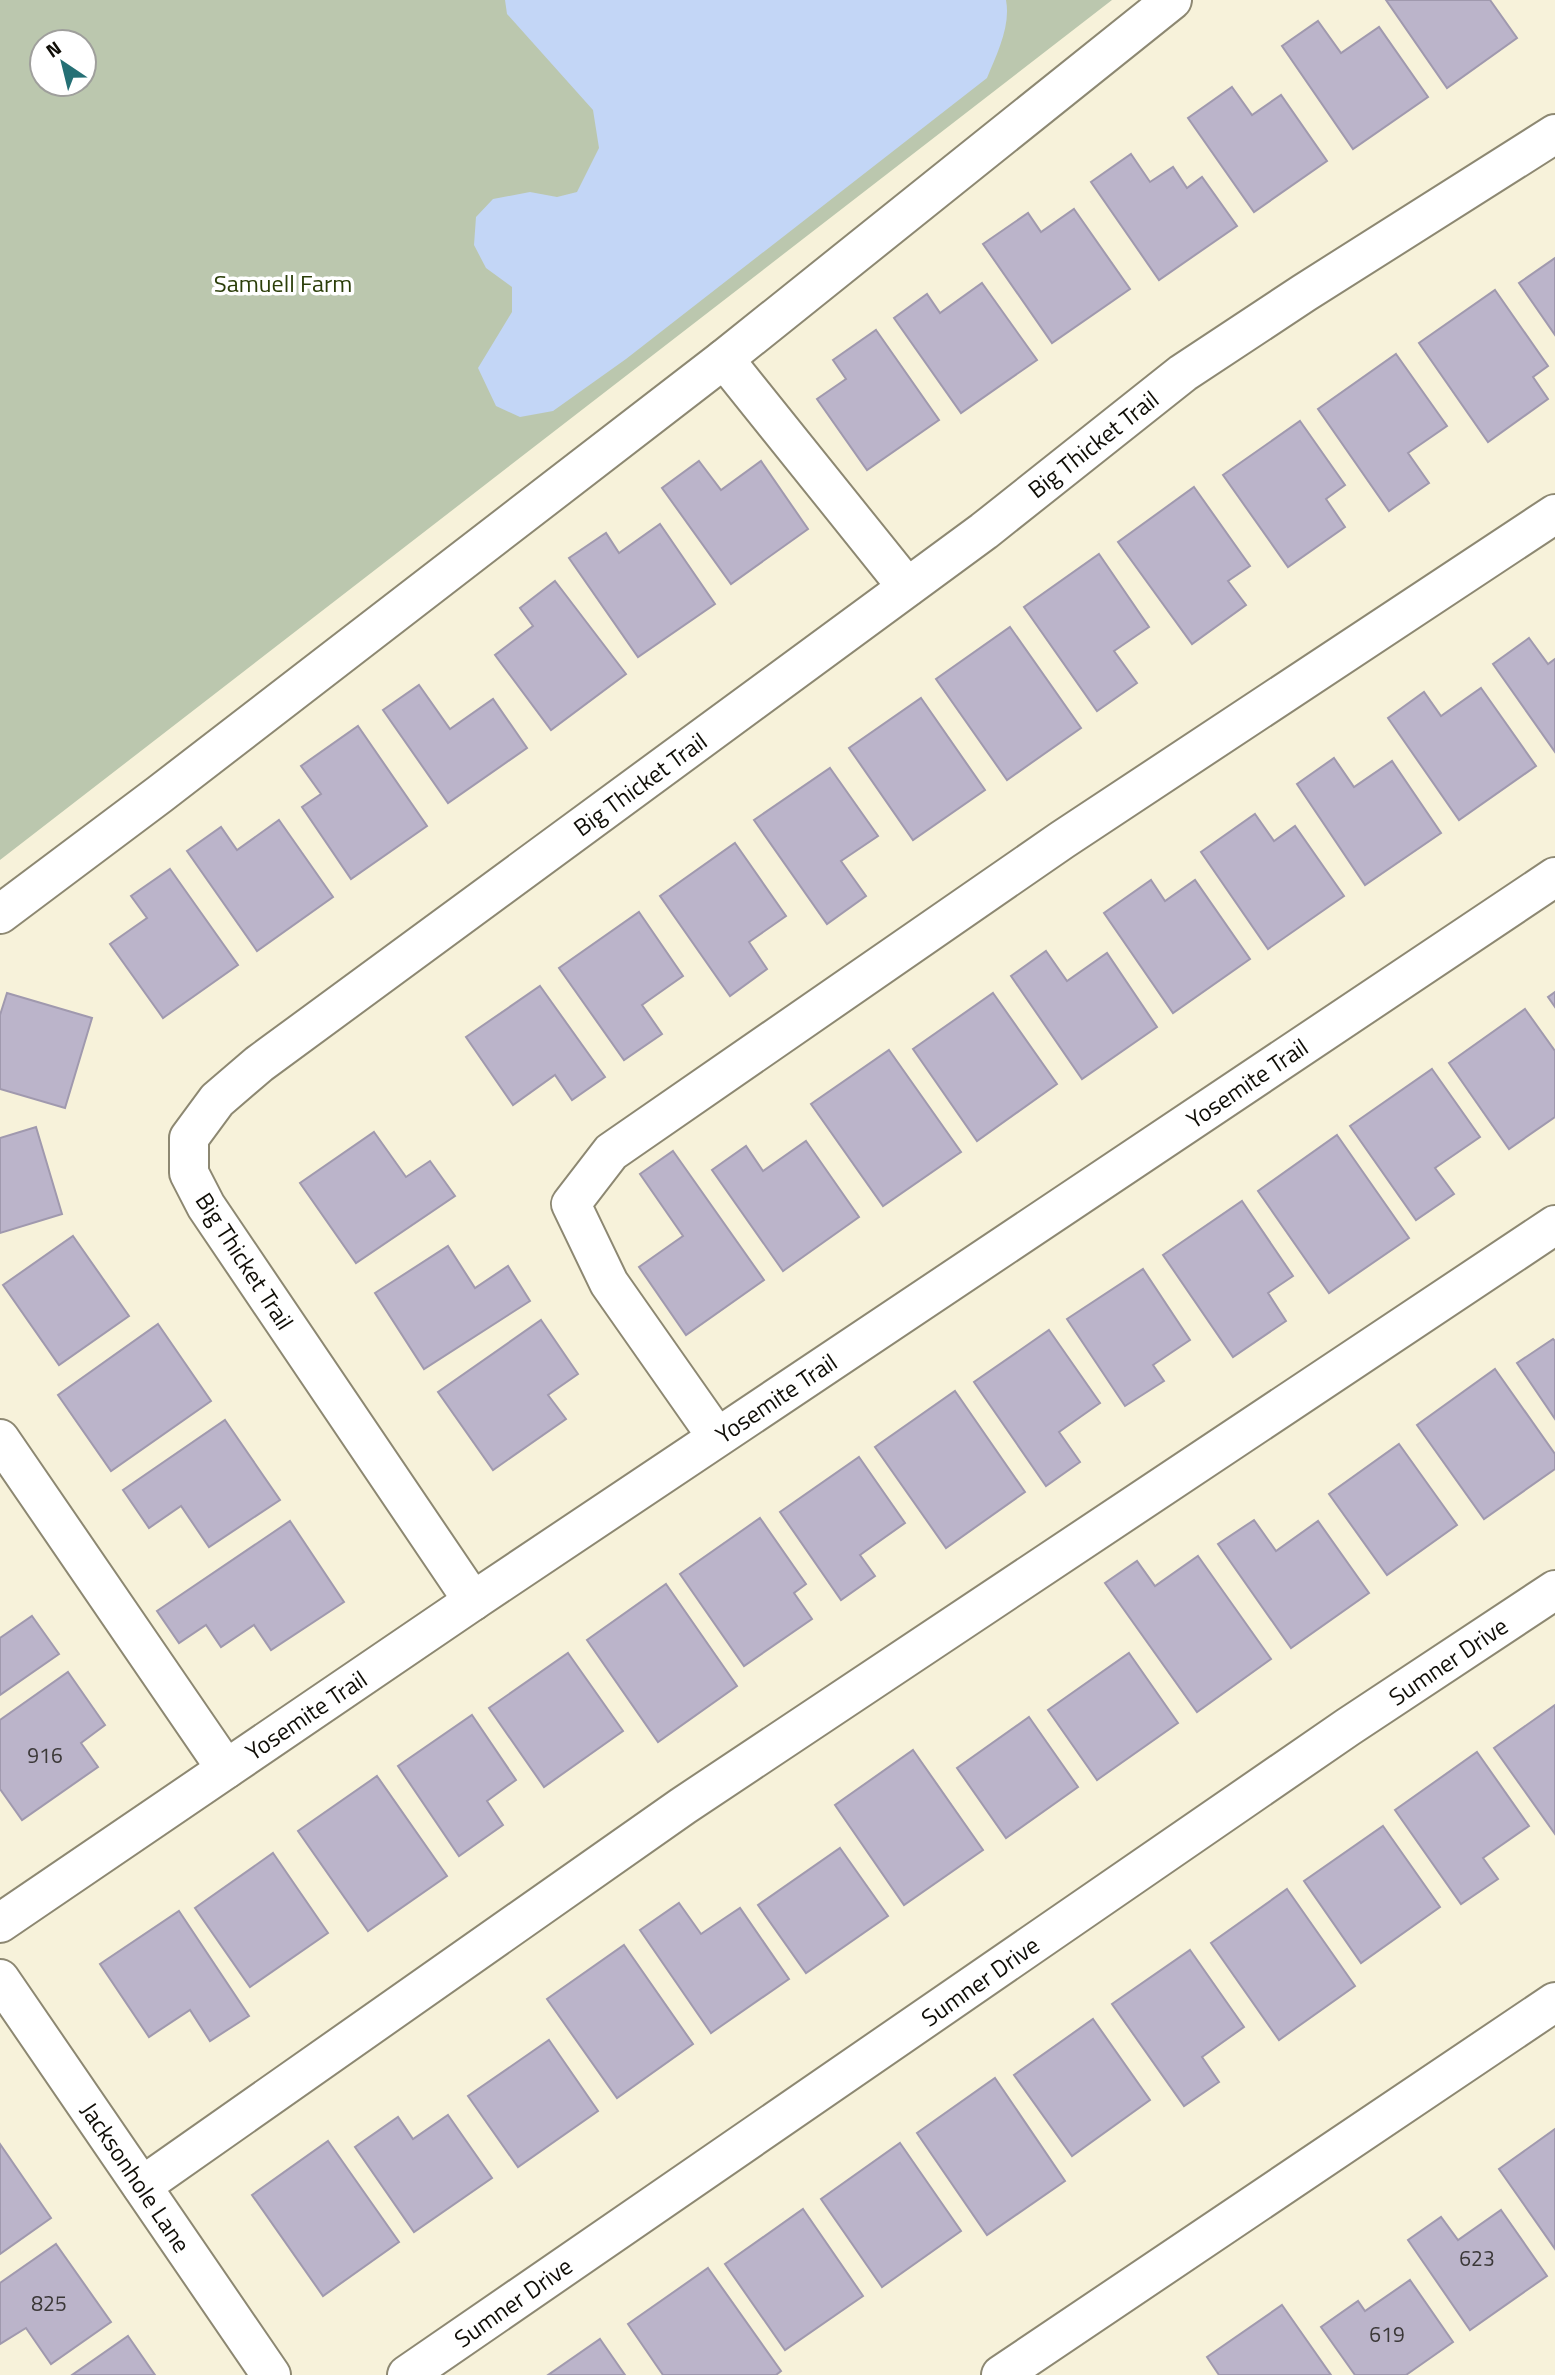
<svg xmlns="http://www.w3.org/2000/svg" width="1555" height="2375" font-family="'Titillium Web',sans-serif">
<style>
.green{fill:#bbc7ae;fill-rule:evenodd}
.water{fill:#c3d6f6}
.building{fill:#bbb4ca;stroke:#a099ae;stroke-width:2}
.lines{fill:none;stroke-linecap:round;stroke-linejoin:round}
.minor-casing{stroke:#8d8872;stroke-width:42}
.minor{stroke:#fff;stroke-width:38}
.labels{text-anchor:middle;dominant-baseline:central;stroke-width:7;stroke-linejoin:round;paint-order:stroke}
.number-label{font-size:21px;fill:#3b3838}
.park-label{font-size:24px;fill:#2b3e09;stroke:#fff}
.street-label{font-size:24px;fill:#100e07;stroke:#fff}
</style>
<rect width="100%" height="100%" fill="#f7f2da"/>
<!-- green -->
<path class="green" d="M 0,0 L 1112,0 L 0,860 ZM 42,42 L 84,42 L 84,84 L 42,84 Z"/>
<!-- water -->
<path class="water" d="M 505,0 L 1006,0 C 1011,26 997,54 987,78 L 626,359 L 553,411 L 520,417 L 496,406 L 478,368 L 512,312 L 512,287 L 486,268 L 474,245 L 476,217 L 493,199 L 530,192 L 557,197 L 577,192 L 599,148 L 593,110 L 507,14 Z"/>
<!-- building -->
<g class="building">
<polygon points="1386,0 1490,0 1517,38 1447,88"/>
<polygon points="1318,21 1341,53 1379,27 1428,97 1353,149 1282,46"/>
<polygon points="1232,87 1252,115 1281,95 1327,161 1254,212 1188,118"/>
<polygon points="1131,154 1150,182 1173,167 1187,188 1202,177 1237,226 1159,280 1091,182"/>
<polygon points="1074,209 1130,289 1052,343 983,244 1028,213 1041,232"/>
<polygon points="1555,258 1555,335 1519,283"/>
<polygon points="982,283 1037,360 961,413 894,318 927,294 940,313"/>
<polygon points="1495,290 1548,366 1533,377 1548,399 1488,442 1419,343"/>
<polygon points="876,330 939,420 867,470 817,399 846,379 833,360"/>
<polygon points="1396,354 1447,426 1408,453 1429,483 1389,511 1318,409"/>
<polygon points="1300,421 1345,485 1326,499 1345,527 1288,567 1223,475"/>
<polygon points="699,461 721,490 761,461 808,529 731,584 662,488"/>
<polygon points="1194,487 1250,566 1228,581 1246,605 1192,644 1118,542"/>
<polygon points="660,524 715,604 638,657 569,558 606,533 619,553"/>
<polygon points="1099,554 1149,627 1114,651 1137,683 1097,711 1024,607"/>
<polygon points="555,581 626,674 551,730 495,655 533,626 520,608"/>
<polygon points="1010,627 1081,728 1007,780 936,679"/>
<polygon points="1529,638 1548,664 1555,659 1555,752 1493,664"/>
<polygon points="419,685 450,729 493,699 527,748 448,803 383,710"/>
<polygon points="1481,688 1536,766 1459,820 1388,718 1424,692 1441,716"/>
<polygon points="921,698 985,790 913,840 849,748"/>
<polygon points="358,726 427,826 351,879 302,807 321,794 301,766"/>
<polygon points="1334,758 1354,787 1392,761 1441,833 1365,885 1297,784"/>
<polygon points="830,768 878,836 841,861 866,896 827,924 754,820"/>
<polygon points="1255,814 1274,841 1295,826 1344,896 1268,949 1201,852"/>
<polygon points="279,820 333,897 257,951 187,851 221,827 237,850"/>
<polygon points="735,843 786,916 749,942 767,969 730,996 660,896"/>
<polygon points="170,869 238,965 163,1018 110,944 147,918 131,896"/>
<polygon points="1151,880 1165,901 1195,880 1250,959 1173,1013 1104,913"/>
<polygon points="639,912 683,976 642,1005 662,1034 624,1060 559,968"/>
<polygon points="1046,951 1067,981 1107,953 1157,1027 1082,1079 1011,976"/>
<polygon points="540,986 605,1077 572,1100 555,1075 513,1105 466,1037"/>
<polygon points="1555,992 1555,1007 1548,997"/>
<polygon points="7,993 92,1018 65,1108 0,1089 0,1015"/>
<polygon points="993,993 1057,1084 977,1141 913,1049"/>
<polygon points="1525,1009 1555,1051 1555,1117 1509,1149 1449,1063"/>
<polygon points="889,1050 961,1152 883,1206 811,1104"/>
<polygon points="1432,1069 1480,1137 1435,1168 1454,1194 1416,1220 1350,1126"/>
<polygon points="36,1127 62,1214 0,1233 0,1138"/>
<polygon points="374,1132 406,1177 430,1161 455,1196 356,1263 300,1183"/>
<polygon points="1337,1135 1409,1238 1329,1293 1258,1191"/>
<polygon points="806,1141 859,1217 783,1271 712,1170 746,1146 763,1171"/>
<polygon points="673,1151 764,1280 686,1335 639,1267 683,1236 640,1174"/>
<polygon points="1242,1201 1293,1276 1268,1293 1286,1321 1233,1357 1163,1255"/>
<polygon points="73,1236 129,1316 59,1365 3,1285"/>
<polygon points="448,1246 475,1288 508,1266 530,1301 424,1369 375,1293"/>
<polygon points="1143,1269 1190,1340 1153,1365 1164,1381 1125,1406 1067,1319"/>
<polygon points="541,1320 578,1374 548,1395 566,1419 493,1470 438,1392"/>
<polygon points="158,1324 211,1401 111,1471 58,1395"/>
<polygon points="1049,1330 1100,1403 1059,1432 1080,1462 1046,1486 974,1382"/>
<polygon points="1553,1339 1555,1341 1555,1419 1517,1363"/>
<polygon points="1495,1369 1555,1454 1555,1469 1484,1519 1417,1425"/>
<polygon points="955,1391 1025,1492 946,1548 875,1447"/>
<polygon points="225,1420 280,1500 209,1547 181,1506 149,1528 123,1490"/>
<polygon points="1399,1444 1457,1525 1387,1575 1329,1494"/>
<polygon points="859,1457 905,1523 860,1555 875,1576 841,1600 780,1512"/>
<polygon points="760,1518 806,1584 794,1593 812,1619 744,1666 680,1574"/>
<polygon points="1254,1520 1276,1551 1318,1521 1369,1593 1291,1648 1218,1544"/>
<polygon points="290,1521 344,1602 271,1650 254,1625 221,1647 206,1625 179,1643 157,1611"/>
<polygon points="1198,1556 1271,1659 1197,1712 1105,1583 1137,1561 1155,1586"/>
<polygon points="666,1584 737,1686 658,1742 587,1640"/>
<polygon points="32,1616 59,1654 0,1695 0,1638"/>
<polygon points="568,1653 623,1731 544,1787 489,1708"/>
<polygon points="1129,1653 1178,1723 1097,1780 1048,1710"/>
<polygon points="68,1672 105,1725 81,1743 98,1767 22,1820 0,1789 0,1720"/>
<polygon points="1555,1705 1555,1834 1494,1748"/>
<polygon points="472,1715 516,1780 487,1801 503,1825 459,1856 398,1766"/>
<polygon points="1029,1717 1078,1787 1006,1838 957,1768"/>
<polygon points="913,1750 983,1850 904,1905 835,1805"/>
<polygon points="1477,1752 1529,1826 1483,1858 1498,1879 1461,1904 1395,1810"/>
<polygon points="377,1776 447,1876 368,1931 298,1831"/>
<polygon points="1383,1826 1440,1907 1361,1963 1304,1881"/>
<polygon points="840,1848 888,1916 806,1973 758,1905"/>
<polygon points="273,1853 328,1933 250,1987 195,1908"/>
<polygon points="1287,1889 1355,1986 1279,2040 1211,1943"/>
<polygon points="679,1903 701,1934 740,1908 789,1979 711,2033 640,1930"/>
<polygon points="179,1911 249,2016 210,2041 190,2010 149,2037 100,1964"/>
<polygon points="624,1945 693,2044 617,2098 547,1999"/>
<polygon points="1190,1950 1244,2027 1202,2057 1219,2082 1184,2106 1112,2004"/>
<polygon points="1093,2019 1150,2100 1072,2156 1014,2075"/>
<polygon points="549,2040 598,2111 518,2167 468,2096"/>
<polygon points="995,2078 1065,2181 987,2235 917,2133"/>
<polygon points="448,2115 492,2178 414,2232 355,2147 398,2117 413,2139"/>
<polygon points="1555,2129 1555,2249 1499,2169"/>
<polygon points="328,2141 399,2242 323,2296 252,2195"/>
<polygon points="900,2143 961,2231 882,2287 821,2199"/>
<polygon points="0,2144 51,2218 0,2254"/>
<polygon points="803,2209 863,2296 785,2350 725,2264"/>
<polygon points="1501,2210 1547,2276 1470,2330 1408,2240 1441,2217 1458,2240"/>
<polygon points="56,2244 111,2322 51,2364 26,2328 0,2344 0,2283"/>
<polygon points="708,2268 781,2371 776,2375 663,2375 628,2324"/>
<polygon points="1410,2280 1453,2342 1406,2375 1355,2375 1321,2327 1358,2301 1365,2311"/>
<polygon points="1282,2305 1331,2375 1219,2375 1207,2357"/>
<polygon points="128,2336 155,2375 72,2375"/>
<polygon points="600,2339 625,2375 548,2375"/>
</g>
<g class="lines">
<defs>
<g id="minor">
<polyline points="724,359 907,587"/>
<polyline points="0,914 160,794 724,359 1172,0"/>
<polyline points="717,1437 609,1283 571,1204 611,1152 1062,840 1555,514"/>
<polyline points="0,1439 226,1769"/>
<polyline points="473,1601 206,1206 189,1173 189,1138 217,1100 259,1064 984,531 1183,373 1304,293 1555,134"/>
<polyline points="0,1923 473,1601 1555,877"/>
<polyline points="0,1979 271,2375"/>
<polyline points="142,2186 683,1806 1555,1225"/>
<polyline points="407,2375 1348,1727 1555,1590"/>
<polyline points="1001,2375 1555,2002"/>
</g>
</defs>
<!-- minor casing -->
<use href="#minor" class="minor-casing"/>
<!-- minor -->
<use href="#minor" class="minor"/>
</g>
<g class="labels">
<!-- number labels -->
<g class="number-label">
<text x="45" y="1755">916</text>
<text x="1477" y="2258">623</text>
<text x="49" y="2303">825</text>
<text x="1387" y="2334">619</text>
</g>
<!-- park labels -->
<g class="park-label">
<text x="283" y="283">Samuell Farm</text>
</g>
<!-- street labels -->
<g class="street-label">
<text transform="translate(1093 444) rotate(-38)">Big Thicket Trail</text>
<text transform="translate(640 784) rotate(-36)">Big Thicket Trail</text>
<text transform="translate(1247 1083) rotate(-34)">Yosemite Trail</text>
<text transform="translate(245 1261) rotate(57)">Big Thicket Trail</text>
<text transform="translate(776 1398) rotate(-34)">Yosemite Trail</text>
<text transform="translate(1448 1661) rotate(-34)">Sumner Drive</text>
<text transform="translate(306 1715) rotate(-34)">Yosemite Trail</text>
<text transform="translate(980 1981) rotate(-35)">Sumner Drive</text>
<text transform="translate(136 2177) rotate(56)">Jacksonhole Lane</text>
<text transform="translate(513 2302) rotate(-35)">Sumner Drive</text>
</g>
</g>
<!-- north arrow -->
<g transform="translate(63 63) rotate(325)"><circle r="33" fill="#ffffff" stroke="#9f9f9c" stroke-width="2"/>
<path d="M0-5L12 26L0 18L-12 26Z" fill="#257075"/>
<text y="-10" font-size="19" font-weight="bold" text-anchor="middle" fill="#100e07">N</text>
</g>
</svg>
